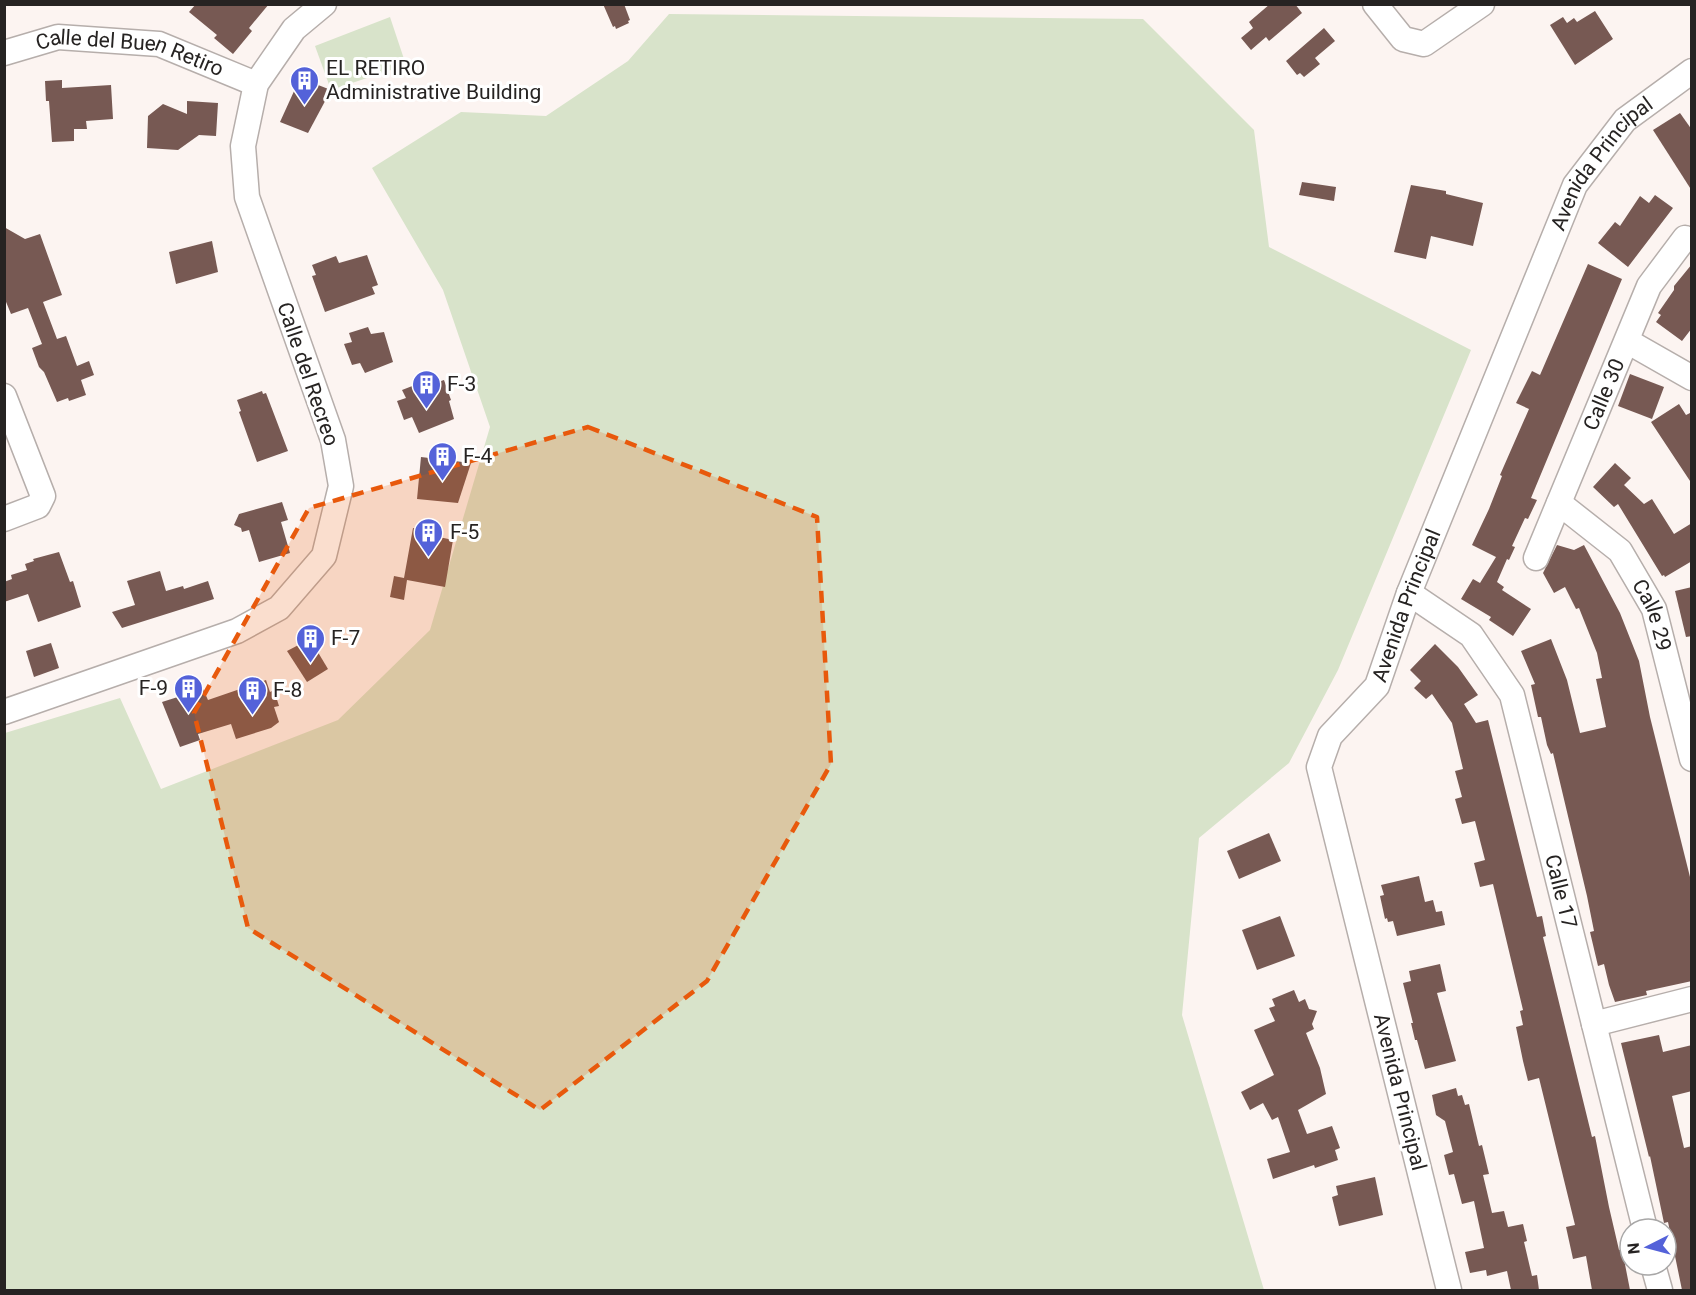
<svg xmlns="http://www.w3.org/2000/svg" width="1696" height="1295" font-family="Roboto,sans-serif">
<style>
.green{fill:#d8e3ca}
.building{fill:#775953}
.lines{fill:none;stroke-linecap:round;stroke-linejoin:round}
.minor-casing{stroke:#b6aeab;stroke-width:27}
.minor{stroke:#fff;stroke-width:24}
.marked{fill:#e8590c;fill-opacity:0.2;stroke:#e8590c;stroke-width:4.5;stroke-dasharray:12 8;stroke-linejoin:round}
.labels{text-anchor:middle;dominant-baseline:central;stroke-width:6;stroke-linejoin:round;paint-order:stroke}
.street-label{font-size:21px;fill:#262322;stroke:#fff}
.poi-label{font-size:21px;fill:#262322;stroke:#fff;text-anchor:start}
</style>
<rect width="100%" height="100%" fill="#fcf4f1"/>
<!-- green -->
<g class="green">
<polygon points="669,14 1143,19 1254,130 1269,247 1471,350 1338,670 1289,763 1199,838 1182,1015 1264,1290 5,1290 5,733 120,698 161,789 338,720 430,630 490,427 443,290 372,168 461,112 546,116 628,61"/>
<polygon points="390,17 406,65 331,90 315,46"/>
</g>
<!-- building -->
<g class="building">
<polygon points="196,4 269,4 249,28 252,31 233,54 214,38 217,35 189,12"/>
<polygon points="603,4 624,4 630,20 628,21 629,23 616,29 615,26 613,27"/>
<polygon points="1270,4 1295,4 1302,13 1269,41 1266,37 1251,50 1241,38 1253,28 1249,22"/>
<polygon points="1595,11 1613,39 1575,65 1550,25 1563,17 1567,23 1574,18 1577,22"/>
<polygon points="1324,28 1335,41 1315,58 1320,64 1304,77 1300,73 1297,75 1286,61"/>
<polygon points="300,78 331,90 308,133 280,122"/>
<polygon points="62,80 62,88 111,85 113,119 86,121 87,129 74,129 74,141 52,142 49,101 46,101 45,81"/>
<polygon points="187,101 218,103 216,136 199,135 178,150 147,148 148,116 163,104 187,114"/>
<polygon points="1680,113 1692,130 1692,191 1653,130"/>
<polygon points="1302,182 1336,187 1334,201 1299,195"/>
<polygon points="1411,185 1446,191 1446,194 1483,203 1473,246 1431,236 1426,259 1394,252"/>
<polygon points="1655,195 1673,208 1628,267 1598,243 1615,222 1620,226 1640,196 1649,203"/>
<polygon points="4,227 25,239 40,234 62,295 43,302 57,339 66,336 77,366 89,361 94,375 81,380 86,395 69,401 68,398 57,402 44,372 39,367 32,348 42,344 28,308 11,314 4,297"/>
<polygon points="212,241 218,272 176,284 169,252"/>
<polygon points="367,255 378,285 372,287 375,294 325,312 312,276 316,275 312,265 336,256 339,263"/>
<polygon points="1588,264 1622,279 1531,498 1537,500 1528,519 1525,518 1512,546 1515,547 1509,560 1507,559 1497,582 1504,587 1502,590 1531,609 1513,636 1489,620 1491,617 1461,599 1473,579 1480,583 1496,557 1472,545 1489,509 1502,476 1500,475 1529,409 1516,403 1532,371 1540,375"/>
<polygon points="1692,264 1692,328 1682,341 1656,322 1661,315 1658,313 1674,290 1674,286"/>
<polygon points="368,327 371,334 384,332 393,362 365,373 360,363 352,365 344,344 352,342 349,333"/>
<polygon points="1630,374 1664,387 1652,419 1618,406"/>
<polygon points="432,375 435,383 444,380 451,400 449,401 454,419 419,433 412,417 404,420 397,401 406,398 402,390 420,383 419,380"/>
<polygon points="262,391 263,394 266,393 288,451 257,462 239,412 241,411 237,400"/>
<polygon points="1679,404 1686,415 1692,412 1692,484 1651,422"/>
<polygon points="421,457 471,463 458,503 417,499"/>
<polygon points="1615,463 1631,478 1624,485 1644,504 1652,499 1674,534 1692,523 1692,561 1665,577 1664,575 1662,576 1618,504 1614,507 1593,487"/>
<polygon points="282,502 288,520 281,522 290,553 259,562 249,530 242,532 241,528 234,525 239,514"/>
<polygon points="413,528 440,533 439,537 453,540 445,587 407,580 404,600 390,597 394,576 404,578"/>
<polygon points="1557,545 1574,550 1584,545 1620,613 1639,661 1650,717 1692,885 1692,981 1646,991 1647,995 1615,1002 1609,985 1604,964 1598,966 1590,932 1594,931 1587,896 1553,753 1551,754 1547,745 1541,717 1538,717 1531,685 1535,684 1521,651 1551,639 1567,680 1580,733 1606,727 1596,679 1602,678 1597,653 1579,608 1576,609 1565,587 1554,593 1543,573"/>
<polygon points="59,552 70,582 73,581 81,607 38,622 28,594 4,602 4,582 12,579 11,575 27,570 25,564 34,561 33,559"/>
<polygon points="160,571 166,591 183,586 184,589 208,581 214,599 122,628 112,612 135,605 127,581"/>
<polygon points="1692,587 1692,636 1686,637 1675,591"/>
<polygon points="310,639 328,669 307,682 287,651"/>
<polygon points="51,643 59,668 34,677 26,651"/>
<polygon points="1435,644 1458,667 1478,695 1464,704 1476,723 1488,720 1537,917 1542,916 1546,936 1543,937 1554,982 1592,1137 1595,1136 1609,1207 1619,1250 1622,1249 1630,1290 1592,1290 1586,1256 1573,1259 1566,1227 1575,1225 1539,1078 1528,1081 1523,1061 1516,1027 1523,1025 1520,1011 1523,1010 1493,884 1480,887 1474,863 1485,860 1475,821 1462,824 1455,799 1462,797 1455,771 1463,769 1452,723 1432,694 1426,699 1414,688 1421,681 1410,670"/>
<polygon points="266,680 270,692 274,690 279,706 274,707 279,722 271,728 236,739 231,724 198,734 200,740 180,747 162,702 203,689 208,700"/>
<polygon points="1269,833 1281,861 1239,879 1227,851"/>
<polygon points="1419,876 1425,902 1433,900 1436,912 1442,911 1445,925 1397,936 1393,921 1388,922 1387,918 1385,919 1380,896 1384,895 1381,885"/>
<polygon points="1280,916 1295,956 1257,970 1242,930"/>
<polygon points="1440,964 1446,991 1437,993 1456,1061 1425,1069 1417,1040 1415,1040 1411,1023 1413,1023 1403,983 1411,981 1409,971"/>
<polygon points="1294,990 1299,1002 1305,999 1309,1009 1317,1011 1312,1024 1314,1029 1306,1033 1320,1068 1326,1094 1298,1110 1307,1134 1332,1126 1340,1148 1335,1150 1338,1160 1315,1168 1314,1165 1273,1179 1267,1159 1290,1152 1278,1117 1272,1120 1263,1103 1250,1110 1241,1092 1274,1075 1254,1030 1275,1021 1269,1008 1275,1006 1272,999"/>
<polygon points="1659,1035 1663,1052 1692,1045 1692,1091 1672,1096 1684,1148 1692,1146 1692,1290 1682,1290 1668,1222 1664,1223 1650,1156 1649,1157 1621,1043"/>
<polygon points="1456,1088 1458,1096 1462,1095 1465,1105 1469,1104 1479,1146 1482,1145 1489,1174 1483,1175 1492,1213 1504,1211 1508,1227 1523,1224 1527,1241 1524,1242 1532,1276 1537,1275 1539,1290 1511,1290 1507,1271 1487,1276 1486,1270 1470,1273 1465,1252 1484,1248 1474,1201 1462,1204 1454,1174 1449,1175 1444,1155 1453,1152 1445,1121 1436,1115 1432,1095"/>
<polygon points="1375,1177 1383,1215 1339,1226 1332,1197 1338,1195 1336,1186"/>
</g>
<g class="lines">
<defs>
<g id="minor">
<polyline points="1375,4 1403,39 1424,44 1482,4"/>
<path id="s1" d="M 4,53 L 58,37 L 159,44 L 256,84"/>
<polyline points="1627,341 1692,378"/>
<polyline points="4,396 43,496 38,506 4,519"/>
<path id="s2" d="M 1559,503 L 1620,551 L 1654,609 L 1692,759"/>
<path id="s3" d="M 1536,558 L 1649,286 L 1685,238"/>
<path id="s4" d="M 1409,593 L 1471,635 L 1512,695 L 1645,1229"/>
<polyline points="4,712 237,631 279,608 324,556 341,486 333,440 247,197 243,146 256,84 294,29 324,4"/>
<polyline points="1594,1024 1692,999"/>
<polyline points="1653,1265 1660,1290"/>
<path id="s5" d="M 1449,1290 L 1319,767 L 1330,736 L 1377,686 L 1409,593 L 1575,185 L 1625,120 L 1692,71"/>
</g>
</defs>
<!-- minor casing -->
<use href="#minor" class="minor-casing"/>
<!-- minor -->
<use href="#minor" class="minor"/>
</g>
<!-- marked area -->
<path class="marked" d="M 588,427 L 817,517 L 831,764 L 707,981 L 540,1110 L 248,928 L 194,713 L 309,508 Z"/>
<!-- icons -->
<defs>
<symbol id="building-pin" viewBox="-11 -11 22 30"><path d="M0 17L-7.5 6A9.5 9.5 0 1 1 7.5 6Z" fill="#5462d9" stroke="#fff"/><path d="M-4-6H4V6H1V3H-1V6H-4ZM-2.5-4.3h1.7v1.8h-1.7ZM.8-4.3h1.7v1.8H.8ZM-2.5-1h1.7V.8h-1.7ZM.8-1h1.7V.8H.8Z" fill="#fff"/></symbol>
</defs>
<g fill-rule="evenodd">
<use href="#building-pin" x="288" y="64" width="33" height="45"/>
<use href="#building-pin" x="410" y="368" width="33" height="45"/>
<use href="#building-pin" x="426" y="440" width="33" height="45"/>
<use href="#building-pin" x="412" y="516" width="33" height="45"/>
<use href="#building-pin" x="294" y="622" width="33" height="45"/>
<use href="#building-pin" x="172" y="672" width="33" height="45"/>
<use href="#building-pin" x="236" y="674" width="33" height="45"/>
</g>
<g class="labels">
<!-- street labels -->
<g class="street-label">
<text stroke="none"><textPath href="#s1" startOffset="130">Calle del Buen Retiro</textPath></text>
<text stroke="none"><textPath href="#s5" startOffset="1212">Avenida Principal</textPath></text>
<text transform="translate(308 374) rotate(71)">Calle del Recreo</text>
<text stroke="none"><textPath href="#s3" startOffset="177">Calle 30</textPath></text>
<text stroke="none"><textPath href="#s5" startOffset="726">Avenida Principal</textPath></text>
<text stroke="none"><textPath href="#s2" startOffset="150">Calle 29</textPath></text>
<text stroke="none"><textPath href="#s4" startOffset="350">Calle 17</textPath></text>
<text transform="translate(1400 1092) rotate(76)">Avenida Principal</text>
</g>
<!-- poi labels -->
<g class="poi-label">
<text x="326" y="68">EL RETIRO<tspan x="326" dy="24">Administrative Building</tspan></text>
<text x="447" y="384">F-3</text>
<text x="463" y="456">F-4</text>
<text x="450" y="532">F-5</text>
<text x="331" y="638">F-7</text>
<text x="168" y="688" text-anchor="end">F-9</text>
<text x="273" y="690">F-8</text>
</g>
</g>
<!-- border -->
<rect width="1696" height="1295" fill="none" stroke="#262322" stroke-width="12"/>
<!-- north arrow -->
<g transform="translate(1648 1247) rotate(264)"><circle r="28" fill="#ffffff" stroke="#a8a7a7" stroke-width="1.5"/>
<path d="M0-4.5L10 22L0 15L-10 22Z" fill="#5462d9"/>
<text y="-9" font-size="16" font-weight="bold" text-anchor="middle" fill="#262322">N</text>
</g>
</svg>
